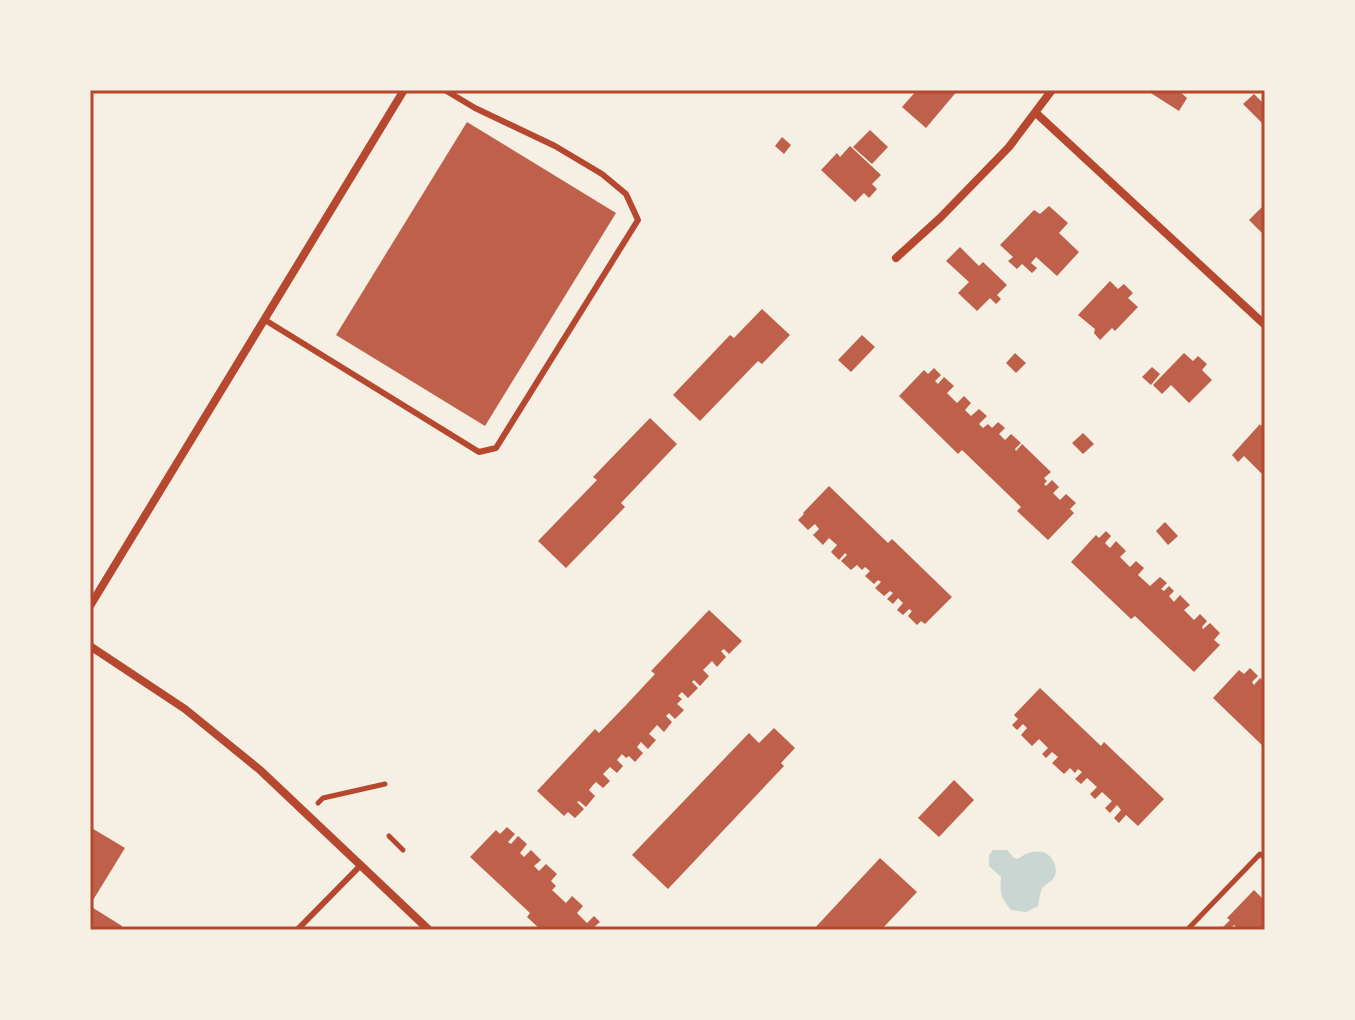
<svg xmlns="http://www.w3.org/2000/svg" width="1355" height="1020" font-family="Bitter,serif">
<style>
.water{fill:#c9d6d2}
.building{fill:#bf614a}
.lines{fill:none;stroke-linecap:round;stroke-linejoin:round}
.path{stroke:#b5482f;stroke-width:5}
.service{stroke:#b5482f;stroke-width:6}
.minor{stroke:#b5482f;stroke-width:8}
.neatline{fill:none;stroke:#b5482f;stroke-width:3}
</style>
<rect width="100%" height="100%" fill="#f6efe4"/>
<!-- water -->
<path class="water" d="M 993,850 L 1007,850 L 1014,858 L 1018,859 C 1025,853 1034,850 1043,852 C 1053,855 1060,870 1053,879 C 1051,882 1046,884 1043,887 C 1040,892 1039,901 1038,906 L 1026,912 L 1011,910 C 1000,896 1000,894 1001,877 L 989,866 L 989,855 Z"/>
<!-- building -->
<g class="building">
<polygon points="917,90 958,90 926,128 902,107"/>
<polygon points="1146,90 1178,90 1187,98 1179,111"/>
<polygon points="1254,94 1265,105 1265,121 1262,123 1243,104"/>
<polygon points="467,122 616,213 485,426 336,335"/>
<polygon points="870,130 888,147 872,164 853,147"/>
<polygon points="782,137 791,145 784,154 775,146"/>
<polygon points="850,146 881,175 872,184 877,189 869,198 864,193 855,202 821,170 837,153 840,157"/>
<polygon points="1265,204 1265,236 1249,220"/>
<polygon points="1049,206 1068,223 1059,233 1079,252 1057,276 1036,257 1031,263 1037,268 1032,273 1022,264 1017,269 1008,261 1013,257 1000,245 1034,210 1040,214"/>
<polygon points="960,247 979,266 983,262 1007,285 997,295 1001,299 996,304 990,298 977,311 958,293 969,282 946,261"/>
<polygon points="1110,281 1118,289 1124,284 1133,293 1128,298 1138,307 1115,331 1112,328 1100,340 1094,333 1095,329 1078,315"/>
<polygon points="762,309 790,335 762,364 758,361 700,421 673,395 730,335 734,338"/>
<polygon points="862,335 875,347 851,372 838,360"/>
<polygon points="1015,353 1026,363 1016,373 1006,363"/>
<polygon points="1184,353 1193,361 1198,356 1207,364 1202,370 1212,380 1189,403 1171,385 1162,394 1153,385"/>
<polygon points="1152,367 1160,374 1151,385 1142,377"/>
<polygon points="934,368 941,375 935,381 938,384 944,377 954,386 947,393 957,403 964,396 971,403 965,410 971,416 979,409 987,416 979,424 983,428 988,424 992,428 998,422 1005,428 999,434 1005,440 1011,434 1021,443 1015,449 1016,451 1022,444 1051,472 1044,478 1047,481 1044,484 1046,486 1052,480 1059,487 1053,493 1060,500 1066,494 1076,503 1070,509 1074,513 1048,540 1017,511 1021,507 962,450 958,454 899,396 924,370 928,374"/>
<polygon points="650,418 677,444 621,503 625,507 566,568 538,541 597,480 593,477"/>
<polygon points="1265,422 1265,471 1262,474 1244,456 1238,462 1232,455 1260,424 1261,426"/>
<polygon points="1083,433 1094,444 1083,454 1072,443"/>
<polygon points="829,486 888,543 892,539 952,597 925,624 921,621 917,625 908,616 912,611 909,609 903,615 897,610 903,603 898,598 893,604 887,599 893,593 890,591 884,596 875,588 881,582 878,580 874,584 865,576 870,571 865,567 862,570 857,565 851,570 841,561 847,555 845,553 839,560 831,552 837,545 829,538 823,545 813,535 819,529 815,524 808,530 798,520 804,514 803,513"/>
<polygon points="1165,522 1178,536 1168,545 1156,531"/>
<polygon points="1106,531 1111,536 1105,543 1110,548 1116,541 1126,551 1120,557 1130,567 1136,561 1144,568 1138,575 1150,586 1160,577 1167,583 1161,589 1164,591 1169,586 1174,591 1169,596 1174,602 1180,595 1190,605 1184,610 1194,620 1200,614 1207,621 1202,627 1203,629 1210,623 1220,633 1214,640 1220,645 1194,672 1135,616 1131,619 1071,562 1096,535 1099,538"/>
<polygon points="709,610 742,641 729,654 724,649 721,651 726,657 717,667 712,661 703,670 709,676 700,686 694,680 692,682 698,688 688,698 682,692 678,696 682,699 677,704 684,710 675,719 669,713 666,716 672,722 664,732 657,725 649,734 656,740 648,749 641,742 637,747 643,753 635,762 629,756 626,758 622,754 617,760 623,766 617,773 610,767 603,774 610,781 603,788 596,782 593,785 589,790 595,796 586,807 579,801 577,802 584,809 575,818 568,812 564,816 537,791 595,729 599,733 627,704 655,674 651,671"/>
<polygon points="1250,668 1258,676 1252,682 1254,685 1260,678 1265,682 1265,748 1213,698 1239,670 1244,674"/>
<polygon points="1040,688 1101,746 1104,742 1164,799 1138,826 1126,815 1119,823 1114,818 1121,810 1117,805 1110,813 1105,808 1112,801 1102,792 1095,799 1090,794 1097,787 1087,778 1081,784 1075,779 1082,772 1078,769 1075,773 1070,768 1064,774 1052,763 1058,757 1052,752 1046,758 1042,754 1048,748 1039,739 1032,746 1021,735 1027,728 1023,724 1017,730 1012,725 1018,719 1014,715"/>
<polygon points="774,728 795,748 781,763 784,766 668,889 632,855 749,733 759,743"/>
<polygon points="954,780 974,800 939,837 918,818"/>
<polygon points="90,827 125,848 90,905"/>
<polygon points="507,827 515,834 508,842 511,844 518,836 527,844 520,853 524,857 531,850 541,860 534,866 539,871 546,864 557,874 551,881 556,886 552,890 566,903 572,896 583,906 577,913 587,923 594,916 600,922 593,928 595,930 541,930 527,917 530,913 470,857 496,830 500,834"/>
<polygon points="880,858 917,892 881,930 813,930"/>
<polygon points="1254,890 1265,901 1265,930 1239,930 1234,925 1229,930 1226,930 1223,927 1230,920 1227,918"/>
<polygon points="90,906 122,926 120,930 90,930"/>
</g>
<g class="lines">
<!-- path -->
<g class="path">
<polyline points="318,803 323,798 385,784"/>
<polyline points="389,836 403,850"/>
<polyline points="1187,930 1260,854 1265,858"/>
</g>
<!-- service -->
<g class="service">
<polyline points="265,320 479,452 496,448 638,220 626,194 602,174 555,146 475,108 445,90"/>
<polyline points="297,930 361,865"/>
</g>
<!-- minor -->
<g class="minor">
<polyline points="1036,113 1265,325"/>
<polyline points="896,258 940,218 1009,147 1052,90"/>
<polyline points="90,606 404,90"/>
<polyline points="90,646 185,709 260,770 429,930"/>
</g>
</g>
<!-- border -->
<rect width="1355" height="1020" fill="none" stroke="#f6efe4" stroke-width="184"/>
<rect x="92" y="92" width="1171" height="836" class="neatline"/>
</svg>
